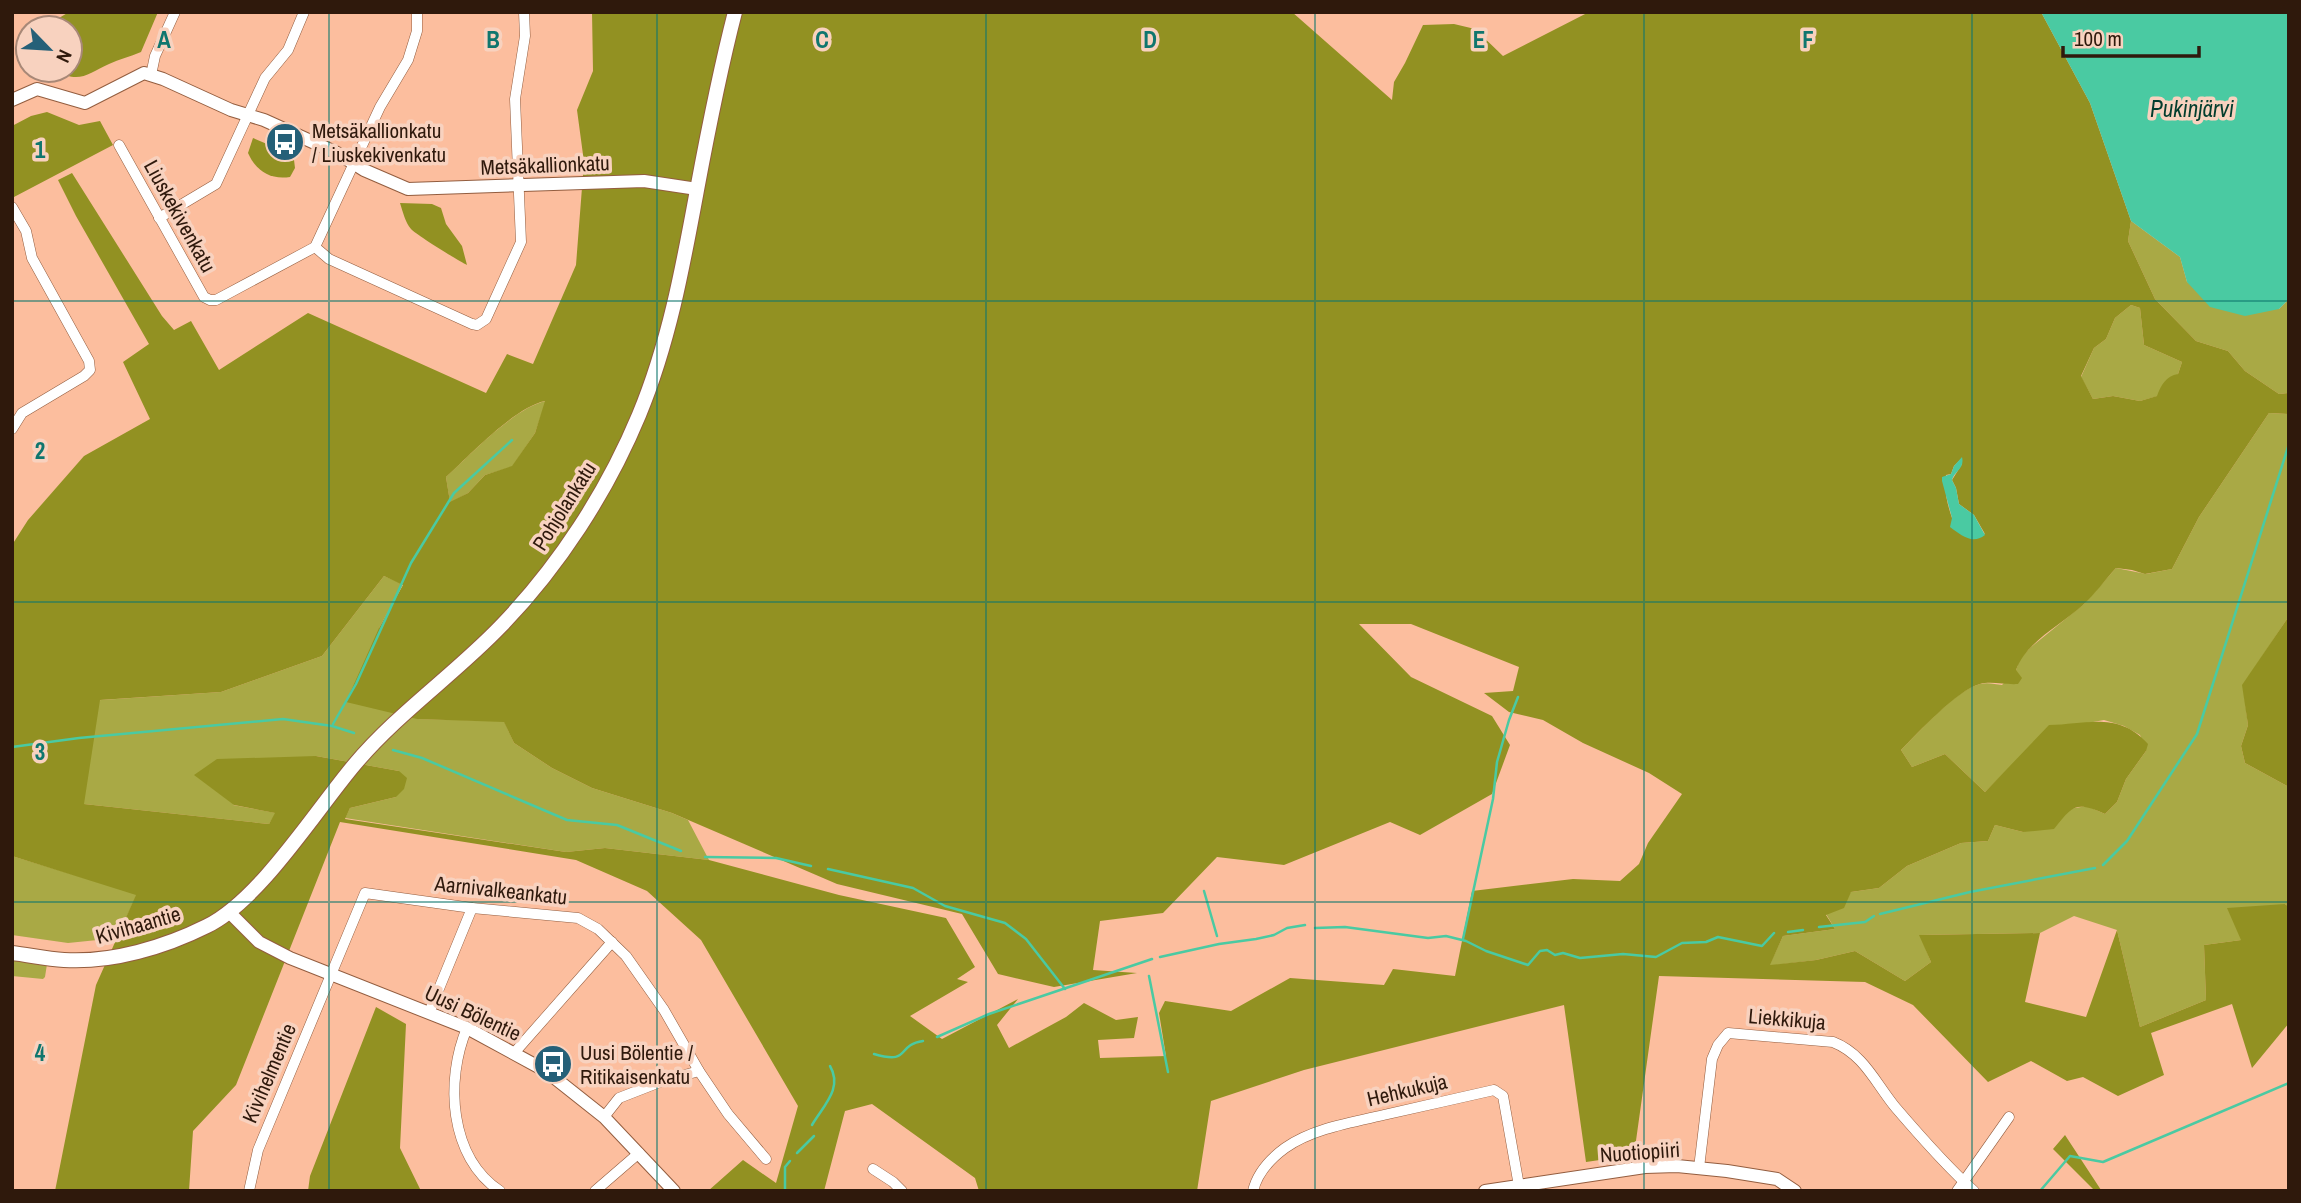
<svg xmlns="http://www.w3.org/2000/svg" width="2301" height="1203" font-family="'Archivo Narrow',sans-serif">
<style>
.green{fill:#a9a945}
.forest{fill:#929122;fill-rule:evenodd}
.water{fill:#4acaa2}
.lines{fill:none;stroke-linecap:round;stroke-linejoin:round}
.stream{stroke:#4acaa2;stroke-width:2.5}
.minor-casing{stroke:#935d3f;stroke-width:11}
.tertiary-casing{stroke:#935d3f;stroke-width:14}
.secondary-casing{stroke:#935d3f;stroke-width:16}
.minor{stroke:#fff;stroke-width:10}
.tertiary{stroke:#fff;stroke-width:12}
.secondary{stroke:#fff;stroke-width:14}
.grid{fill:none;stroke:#0f766e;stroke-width:2;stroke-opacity:0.55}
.labels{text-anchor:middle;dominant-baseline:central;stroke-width:7;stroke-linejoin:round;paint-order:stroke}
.poi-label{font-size:21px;fill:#2f190c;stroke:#f8d2bf;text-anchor:start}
.street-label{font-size:21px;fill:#2f190c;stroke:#f8d2bf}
.water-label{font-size:23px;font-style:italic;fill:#033d2e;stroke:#f8d2bf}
.grid-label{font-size:23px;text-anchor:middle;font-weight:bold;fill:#0f766e;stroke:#f8d2bf;stroke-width:7;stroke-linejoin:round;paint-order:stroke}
</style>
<rect width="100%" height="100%" fill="#fcbe9e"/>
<!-- green -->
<g class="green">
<polygon points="2131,221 2180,257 2187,282 2279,309 2289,299 2289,393 2279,394 2245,371 2228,351 2196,341 2155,299 2128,241"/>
<polygon points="2131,305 2140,308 2144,345 2182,362 2178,374 2158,396 2140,401 2113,396 2093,399 2081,377 2094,348 2106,339 2115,318"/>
<path d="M 546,401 L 535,433 L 512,467 L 485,475 L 468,493 L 450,503 L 446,477 C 470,455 515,407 546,401 Z"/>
<path d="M 2269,413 L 2289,414 L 2289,616 L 2243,685 L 2248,725 L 2241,746 L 2245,763 L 2289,787 L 2289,907 L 2285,904 L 2241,940 L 2204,945 L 2206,1000 L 2140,1027 L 2117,930 L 2074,916 L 2040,933 L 1920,935 L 1931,962 L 1905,981 L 1855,951 L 1816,960 L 1769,966 L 1783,936 L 1835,929 L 1826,914 L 1851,892 L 1879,888 L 1907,866 L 1961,843 L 1988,841 L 1995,825 L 2023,832 L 2069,809 L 2087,806 L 2105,814 L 2117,802 L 2126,779 L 2146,751 L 2140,735 L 2124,726 L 2104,720 L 2082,724 L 2006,771 L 1985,792 L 1945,754 L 1912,767 L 1901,750 C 1918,733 1957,689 1980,684 C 1987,682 1995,684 2002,685 L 2016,670 L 2020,659 L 2030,648 L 2084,604 L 2116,568 L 2146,574 L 2172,569 L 2199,517 Z"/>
<polygon points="384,576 403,584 379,628 417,719 504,721 514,743 552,768 592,788 672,813 688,820 709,860 605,848 566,852 345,818 350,808 396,797 399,771 316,756 233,805 276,813 269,824 84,804 12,706 221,692 322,656"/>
<polygon points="12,856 137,894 117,938 68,943 12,935"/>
<polygon points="12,960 47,964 45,977 43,979 12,976"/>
</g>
<!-- forest -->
<g class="forest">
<path d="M 69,12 L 158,12 L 141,52 C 130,57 119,59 109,64 C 89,73 78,85 57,70 L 70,70 L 70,28 L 57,28 L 54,21 Z"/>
<path d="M 592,12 L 1292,12 L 1392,100 L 1394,82 L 1405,63 L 1423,25 L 1454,24 L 1475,29 L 1503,56 L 1589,12 L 2041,12 L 2090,103 L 2131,221 L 2128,241 L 2155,299 L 2196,341 L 2228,351 L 2245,371 L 2279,394 L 2289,393 L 2289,414 L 2269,413 L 2199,517 L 2172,569 L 2145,574 L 2132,570 L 2116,568 C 2105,580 2095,594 2083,605 C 2061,625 2027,641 2016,670 L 2022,678 L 2018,684 C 2006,685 1991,681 1980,684 C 1957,690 1918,733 1901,750 L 1912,767 L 1945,754 L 1985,792 L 2049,725 C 2087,724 2119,711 2148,744 L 2146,751 L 2126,779 L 2117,802 L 2105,814 C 2076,801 2073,805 2054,829 L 2023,832 L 1995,825 L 1988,841 L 1961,843 L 1907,866 L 1879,888 L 1851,892 L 1844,908 L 1826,915 L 1835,929 L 1783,936 L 1770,965 L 1816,960 L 1855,951 L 1905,981 L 1931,962 L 1919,935 L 2040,933 L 2025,1002 L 2086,1017 L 2117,930 L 2140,1027 L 2206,1000 L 2204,945 L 2241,940 L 2227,908 L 2285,904 L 2289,907 L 2289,1023 L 2252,1068 L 2232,1004 L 2151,1033 L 2164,1075 L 2118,1096 L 2083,1077 L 2067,1081 L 2031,1061 L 1988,1082 L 1913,1005 L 1865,982 L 1659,976 L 1634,1155 L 1586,1162 L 1564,1005 L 1304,1070 L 1211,1101 L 1197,1191 L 979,1191 L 975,1178 L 872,1104 L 845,1111 L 824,1191 L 708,1191 L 743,1160 L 776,1183 L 798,1106 L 701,940 L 647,891 L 576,860 L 340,822 L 236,1085 L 193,1131 L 189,1191 L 55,1191 L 96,985 L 136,895 L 12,856 L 12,545 L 28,520 L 84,456 L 150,419 L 123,362 L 149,344 L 76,216 L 58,180 L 72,173 L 162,316 L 174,330 L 191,321 L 219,370 L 308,313 L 486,393 L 507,354 L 533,364 L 576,265 L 584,162 L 577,110 L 593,71 ZM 2131,305 L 2140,308 L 2144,345 L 2182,362 L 2178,374 C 2166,376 2161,385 2157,396 L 2140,401 L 2113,396 L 2093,399 L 2081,376 L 2094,348 L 2106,339 L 2115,318 ZM 545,401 L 535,433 L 512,466 L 485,475 L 468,493 L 450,502 L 446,477 C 470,455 515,407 545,401 ZM 1962,458 L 1962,464 L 1952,480 L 1956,488 L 1959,504 L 1974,515 L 1985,534 L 1952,518 C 1947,503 1944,491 1946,475 L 1951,474 L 1954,466 ZM 384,576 L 403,585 L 379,628 L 346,702 L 417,719 L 504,722 L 514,743 L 552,768 L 592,788 L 672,813 L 837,884 L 962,914 L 998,974 L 1054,987 L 1137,973 L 1093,970 L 1100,921 L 1163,913 L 1217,857 L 1284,865 L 1390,822 L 1420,835 L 1492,794 L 1510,745 L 1492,716 L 1411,677 L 1359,624 L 1411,624 L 1519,667 L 1513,691 L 1484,693 L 1509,712 L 1543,720 L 1583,743 L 1649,773 L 1682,794 L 1648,843 L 1639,864 L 1620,881 L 1573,879 L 1472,891 L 1455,976 L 1393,969 L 1384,985 L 1290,978 L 1231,1011 L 1165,1001 L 1159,1013 L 1166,1056 L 1100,1058 L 1098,1040 L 1134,1038 L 1138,1017 L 1116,1020 L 1084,1003 L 1066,1017 L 1009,1048 L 997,1025 L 1018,999 L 942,1039 L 910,1016 L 968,982 L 957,979 L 975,967 L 946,918 L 839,895 L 709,860 L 605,848 L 566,852 L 345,819 L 350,808 L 396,797 L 404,789 L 407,778 L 399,771 L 316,756 L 217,759 L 194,775 L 234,805 L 275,813 L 269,824 L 84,804 L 100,700 L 221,692 L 322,656 Z"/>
<polygon points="47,112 79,125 100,121 113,145 14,197 12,126 31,116"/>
<path d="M 253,138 L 274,147 L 294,160 L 295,168 L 290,177 C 270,180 256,171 248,153 Z"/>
<path d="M 400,203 L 432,204 L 441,208 L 446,224 L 462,246 L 467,265 C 459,261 415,234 411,229 C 405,222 403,212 400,203 Z"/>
<polygon points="2289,616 2289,787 2245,763 2241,746 2248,725 2242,685"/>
<polygon points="376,1007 406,1024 400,1148 421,1191 308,1191 310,1176"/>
<polygon points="2065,1135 2101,1190 2103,1191 2095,1191 2053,1149"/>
</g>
<!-- water -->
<g class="water">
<polygon points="2041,12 2289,12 2289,299 2279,309 2245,316 2210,307 2187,282 2180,257 2131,221 2090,103"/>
<path d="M 1962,457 C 1965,469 1954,471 1952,480 L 1956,488 L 1959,504 L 1974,515 L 1985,535 C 1972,545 1961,535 1950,527 L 1952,518 L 1942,481 L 1942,477 L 1951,474 L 1954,466 Z"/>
</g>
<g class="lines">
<!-- stream -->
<g class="stream">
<polyline points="333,724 356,684 411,563 454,493 512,440"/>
<polyline points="12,747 79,738 283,719 332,726 354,733"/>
<polyline points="393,750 422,758 567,820 617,825 681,851"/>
<polyline points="705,857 776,858 811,866"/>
<polyline points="2103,865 2127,841 2197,734 2289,444"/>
<polyline points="828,869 913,888 945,906 1005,923 1026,939 1065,989"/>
<polyline points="1204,891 1217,936"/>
<polyline points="1880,914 1970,892 2095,868"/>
<polyline points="1819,927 1865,922 1874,916"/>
<polyline points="1315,928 1345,927 1428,938 1446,936 1466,941 1486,951 1528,965 1540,951 1547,950 1555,955 1563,953 1580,958 1623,954 1656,957 1682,943 1706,942 1718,937 1762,946 1774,933"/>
<polyline points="1788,932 1803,930"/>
<polyline points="1463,939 1493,799 1497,762 1509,720 1518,697"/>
<polyline points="1160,957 1219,944 1256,939 1274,935 1287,928 1305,925"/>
<polyline points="1149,976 1168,1072"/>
<polyline points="937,1037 989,1014 1152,959"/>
<path d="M 874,1054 C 912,1065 895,1045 923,1041"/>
<path d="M 812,1125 C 824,1105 843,1088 830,1066"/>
<polyline points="797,1153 814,1136"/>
<polyline points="785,1191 785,1167 790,1161"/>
<polyline points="2040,1191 2070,1156 2103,1162 2289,1083"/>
</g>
<defs>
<g id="minor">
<polyline points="151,75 155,56 175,12"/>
<polyline points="119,145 204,297 210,300 216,300 315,247 380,107 408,60 417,31 417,12"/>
<polyline points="12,207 26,231 32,258 89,361 90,370 84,376 22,413 12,429"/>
<polyline points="159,218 216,184 265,78 288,50 304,12"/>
<polyline points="315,247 329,259 472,324 477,325 486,319 521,242 515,99 525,36 524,12"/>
<polyline points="429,1013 472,908"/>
<path d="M 467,1028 C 445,1080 449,1157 500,1191"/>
<polyline points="515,1052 612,942"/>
<polyline points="604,1117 619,1098 660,1082 699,1071"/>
<path d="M 1699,1168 L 1712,1059 L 1718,1045 L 1728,1033 L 1833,1042 C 1864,1054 1876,1084 1896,1108 C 1920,1136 1946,1166 1974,1191"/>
<polyline points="873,1169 893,1182 902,1191"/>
<polyline points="249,1191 258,1150 365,893 472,908 578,918 598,929 626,956 664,1010 699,1071 728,1114 766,1159"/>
<polyline points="595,1191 639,1153"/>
<path d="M 1253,1191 C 1257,1174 1270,1159 1285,1148 C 1313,1128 1354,1122 1388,1114 C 1423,1106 1459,1098 1494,1090 L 1503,1096 L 1519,1186"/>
<polyline points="1957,1191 2009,1117"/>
</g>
<g id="tertiary">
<polyline points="12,100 37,89 85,103 144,73 163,79 231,110 264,120 337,153 364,170 408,189 644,181 697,189"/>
<polyline points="229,912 259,942 290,958 467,1028 546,1071 604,1117 674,1191"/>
<polyline points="1485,1191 1645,1167 1677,1166 1727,1171 1777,1179 1795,1191"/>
</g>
<path id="secondary" d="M 12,953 C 29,955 47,959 64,960 C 112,963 165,947 207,926 C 260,900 316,810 355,764 C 398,713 455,674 501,626 C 559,566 607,492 639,415 C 669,343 683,266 697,190 C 708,131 720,70 735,12"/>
</defs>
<!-- minor casing -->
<use href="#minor" class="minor-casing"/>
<!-- tertiary casing -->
<use href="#tertiary" class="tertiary-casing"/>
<!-- secondary casing -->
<use href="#secondary" class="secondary-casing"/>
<!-- minor -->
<use href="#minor" class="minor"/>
<!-- tertiary -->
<use href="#tertiary" class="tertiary"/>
<!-- secondary -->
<use href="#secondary" class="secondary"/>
</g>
<!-- grid -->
<path class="grid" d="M 329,12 L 329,1191M 657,12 L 657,1191M 986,12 L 986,1191M 1315,12 L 1315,1191M 1644,12 L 1644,1191M 1972,12 L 1972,1191M 12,301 L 2289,301M 12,602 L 2289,602M 12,902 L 2289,902"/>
<!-- icons -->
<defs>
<symbol id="bus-disc" viewBox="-11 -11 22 22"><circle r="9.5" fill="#256078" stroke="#f8d2bf"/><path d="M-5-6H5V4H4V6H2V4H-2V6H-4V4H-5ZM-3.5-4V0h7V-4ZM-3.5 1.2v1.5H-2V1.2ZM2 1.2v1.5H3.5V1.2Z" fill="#fff"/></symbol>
</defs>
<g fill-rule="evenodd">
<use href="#bus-disc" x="263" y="120" width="44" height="44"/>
<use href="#bus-disc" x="531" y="1042" width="44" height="44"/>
</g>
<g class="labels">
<!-- poi labels -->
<g class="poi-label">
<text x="312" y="130">Metsäkallionkatu<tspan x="312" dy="24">/ Liuskekivenkatu</tspan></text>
<text x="580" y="1052">Uusi Bölentie /<tspan x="580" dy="24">Ritikaisenkatu</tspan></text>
</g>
<!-- street labels -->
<g class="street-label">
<text transform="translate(545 165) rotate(-2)">Metsäkallionkatu</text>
<text transform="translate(180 216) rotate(61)">Liuskekivenkatu</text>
<text transform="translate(564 506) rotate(-58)">Pohjolankatu</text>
<text transform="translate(501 890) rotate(6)">Aarnivalkeankatu</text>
<text transform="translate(138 925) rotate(-16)">Kivihaantie</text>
<text transform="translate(473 1013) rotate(25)">Uusi Bölentie</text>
<text transform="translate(1787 1019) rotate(5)">Liekkikuja</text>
<text transform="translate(269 1073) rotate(-67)">Kivihelmentie</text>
<text transform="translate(1407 1090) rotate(-13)">Hehkukuja</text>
<text transform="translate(1640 1152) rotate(-4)">Nuotiopiiri</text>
</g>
<!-- water labels -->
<g class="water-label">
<text x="2192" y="108">Pukinjärvi</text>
</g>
</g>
<g class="grid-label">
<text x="164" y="48">A</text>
<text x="493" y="48">B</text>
<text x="822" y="48">C</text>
<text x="1150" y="48">D</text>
<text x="1479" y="48">E</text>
<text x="1808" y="48">F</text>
<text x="40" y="158">1</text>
<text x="40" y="459">2</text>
<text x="40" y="760">3</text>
<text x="40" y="1061">4</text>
</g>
<!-- border -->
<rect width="2301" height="1203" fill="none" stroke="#2f190c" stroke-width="28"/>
<!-- north arrow -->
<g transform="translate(49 49) rotate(115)"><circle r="33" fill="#f8d2bf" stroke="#a88877" stroke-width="2"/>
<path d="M0-5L12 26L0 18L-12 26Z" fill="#256078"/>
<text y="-10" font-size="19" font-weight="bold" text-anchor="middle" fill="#2f190c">N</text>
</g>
<!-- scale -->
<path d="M2063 46v10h136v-10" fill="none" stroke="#2f190c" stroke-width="3.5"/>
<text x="2074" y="46" font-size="21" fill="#2f190c" stroke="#f8d2bf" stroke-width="5" paint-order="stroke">100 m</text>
</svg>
